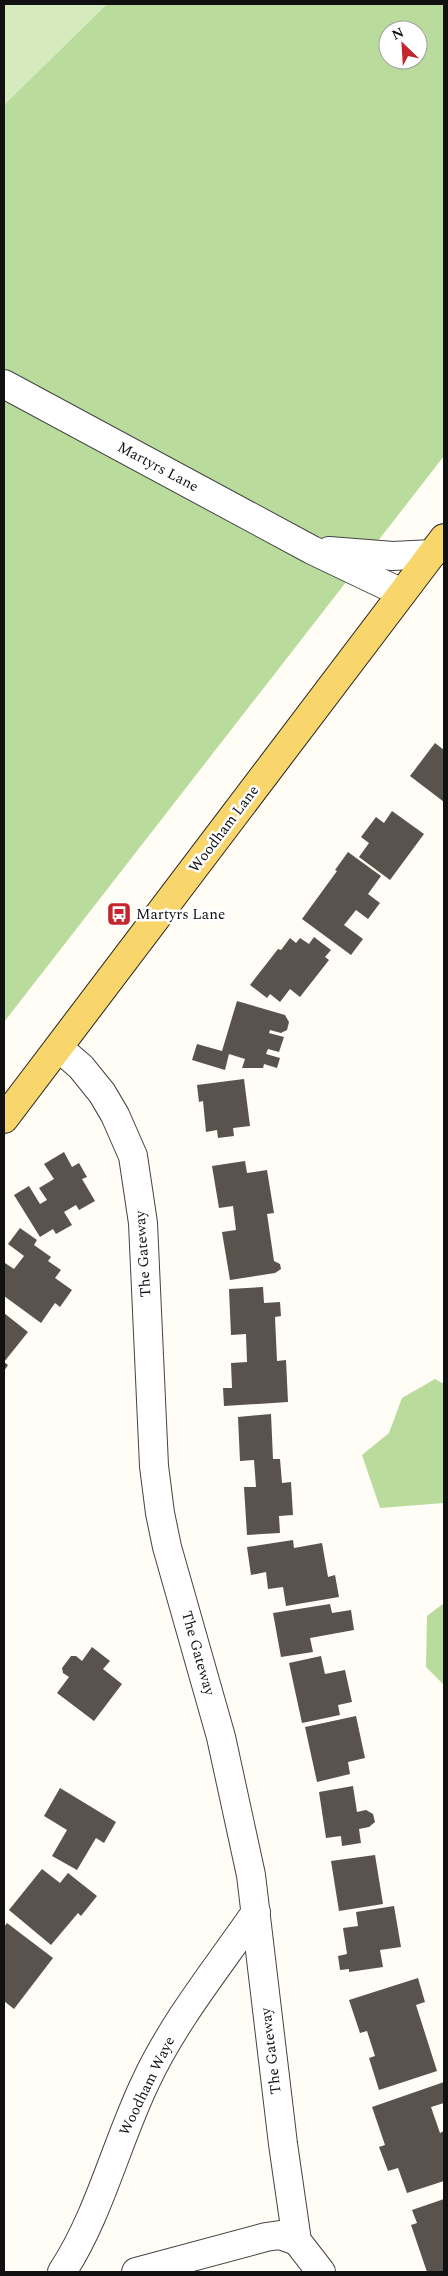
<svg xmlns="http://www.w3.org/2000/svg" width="448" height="2276" font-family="Spectral,serif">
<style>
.green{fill:#d5ebbd}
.forest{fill:#b9dc9c;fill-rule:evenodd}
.building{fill:#5a524d}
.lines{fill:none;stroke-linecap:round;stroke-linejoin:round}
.minor-casing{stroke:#444;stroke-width:30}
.major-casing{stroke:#222;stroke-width:30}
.minor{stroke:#fff;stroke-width:28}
.major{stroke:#f9d66b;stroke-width:28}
.labels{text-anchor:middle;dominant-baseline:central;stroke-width:5;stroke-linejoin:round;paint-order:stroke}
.street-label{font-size:15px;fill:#111;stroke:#fff}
.poi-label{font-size:15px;fill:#111;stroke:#fff;text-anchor:start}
</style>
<rect width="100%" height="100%" fill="#fffdf5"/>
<!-- green -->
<polygon class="green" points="4,4 107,4 4,105"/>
<!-- forest -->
<g class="forest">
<path d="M 107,4 L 444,4 L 444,456 L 4,1022 L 4,105 ZM 388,30 L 418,30 L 418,60 L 388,60 Z"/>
<polygon points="435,1379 444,1384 444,1503 380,1508 362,1455 389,1433 402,1398"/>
<polygon points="444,1603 444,1685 426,1667 427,1616"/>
</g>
<!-- building -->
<g class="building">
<polygon points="435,743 444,750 444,802 410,776"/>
<polygon points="392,811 424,834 390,880 359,857 369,843 361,837 376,817 384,823"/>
<polygon points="348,852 381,876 368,894 380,903 368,919 356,910 344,925 363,939 351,955 302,919 337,871 335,870"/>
<polygon points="314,937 331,950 325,957 329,960 300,997 290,989 280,1002 270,994 267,998 250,985 278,949 281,950 290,938 296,943 300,938 309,944"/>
<polygon points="237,1001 285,1015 289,1022 287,1030 281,1033 270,1030 269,1033 284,1037 279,1052 268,1049 266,1054 280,1058 277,1068 264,1064 263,1068 242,1068 245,1059 229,1054 225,1070 192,1060 197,1044 222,1051"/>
<polygon points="244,1079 250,1126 233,1128 234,1136 218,1138 217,1130 206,1132 203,1101 199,1102 197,1085"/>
<polygon points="64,1152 72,1167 79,1163 87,1177 82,1179 95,1201 79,1210 76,1205 64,1212 72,1225 56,1234 53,1229 40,1237 14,1195 29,1186 40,1204 47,1200 39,1188 54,1179 44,1164"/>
<polygon points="245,1161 247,1173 267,1170 274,1213 267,1214 274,1261 280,1264 281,1269 275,1273 230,1280 222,1232 236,1230 233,1206 219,1208 212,1166"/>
<polygon points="20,1228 37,1240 34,1245 51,1257 48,1261 61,1270 55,1278 72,1290 60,1307 55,1303 41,1323 4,1296 4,1266 5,1263 14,1269 24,1256 8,1244"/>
<polygon points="263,1287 264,1303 280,1302 281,1316 275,1317 277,1361 286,1360 288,1402 224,1406 223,1388 232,1388 231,1363 247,1362 246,1334 231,1335 229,1289"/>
<polygon points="4,1313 28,1332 4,1362 8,1365 4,1371"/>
<polygon points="271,1414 273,1459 280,1459 282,1483 291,1482 293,1515 279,1516 280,1533 247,1535 244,1487 256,1487 254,1460 240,1461 238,1417"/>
<polygon points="293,1540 294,1548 322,1543 328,1577 335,1575 339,1597 286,1606 283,1587 268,1589 266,1572 251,1575 247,1547"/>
<polygon points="330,1604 332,1613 351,1610 354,1630 310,1638 313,1652 281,1657 273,1613"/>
<polygon points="92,1647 110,1661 103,1669 122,1684 94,1721 57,1693 69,1677 63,1673 62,1668 71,1656 76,1656 82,1661"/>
<polygon points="321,1656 325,1674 345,1670 352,1702 338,1705 340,1715 302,1723 289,1663"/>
<polygon points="356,1716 365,1758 348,1762 350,1774 317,1782 305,1727"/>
<polygon points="353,1786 357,1812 366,1810 373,1814 375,1822 369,1827 359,1829 361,1843 342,1846 341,1836 326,1838 319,1792"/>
<polygon points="60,1788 116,1822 104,1843 96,1838 77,1870 52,1856 67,1830 44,1816"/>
<polygon points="375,1855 383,1904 339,1911 331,1861"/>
<polygon points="42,1869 60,1883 68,1873 97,1896 81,1916 78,1913 51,1945 9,1910"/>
<polygon points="394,1906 401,1947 380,1950 383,1967 349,1972 349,1969 340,1970 338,1956 347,1954 343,1928 358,1926 356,1912"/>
<polygon points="7,1923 53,1958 14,2009 4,2001 4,1927"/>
<polygon points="418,1978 425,2002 416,2005 437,2071 379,2090 369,2058 375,2056 367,2031 360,2033 349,2000"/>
<polygon points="444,2082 444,2103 431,2107 440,2133 444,2131 444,2181 407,2193 398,2168 388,2171 379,2147 385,2145 372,2107"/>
<polygon points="444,2199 444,2272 427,2272 411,2225 417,2223 412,2210"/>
</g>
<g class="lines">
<defs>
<g id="minor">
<polyline points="4,384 312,550 402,593"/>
<polyline points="329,551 393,556 432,554"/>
<polyline points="59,1048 81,1067 102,1093 115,1115 133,1156 143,1223 154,1466 160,1513 167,1547 221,1737 251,1875 283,2144 297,2241 321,2272"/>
<path d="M 62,2272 C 100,2214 116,2143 146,2081 C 174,2021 218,1967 256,1912"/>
<polyline points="136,2272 266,2237 280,2235 297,2241"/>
</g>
<polyline id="major" points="4,1119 444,538"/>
</defs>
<!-- minor casing -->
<use href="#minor" class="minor-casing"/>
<!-- major casing -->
<use href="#major" class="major-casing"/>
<!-- minor -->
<use href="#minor" class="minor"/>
<!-- major -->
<use href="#major" class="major"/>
</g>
<!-- icons -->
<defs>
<symbol id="bus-square" viewBox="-11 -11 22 22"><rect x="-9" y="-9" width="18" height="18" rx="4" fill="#c4262e" stroke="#fff"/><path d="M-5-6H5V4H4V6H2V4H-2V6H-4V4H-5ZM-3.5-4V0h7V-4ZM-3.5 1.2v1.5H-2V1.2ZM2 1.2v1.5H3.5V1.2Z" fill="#fff"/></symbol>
</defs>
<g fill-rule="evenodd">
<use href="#bus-square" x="105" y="900" width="28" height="28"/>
</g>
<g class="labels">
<!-- street labels -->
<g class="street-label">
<text transform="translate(158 467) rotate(28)">Martyrs Lane</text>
<text transform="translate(224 829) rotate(-53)">Woodham Lane</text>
<text transform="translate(143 1254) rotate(-94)">The Gateway</text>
<text transform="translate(198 1653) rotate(74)">The Gateway</text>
<text transform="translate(271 2051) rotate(-97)">The Gateway</text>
<text transform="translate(147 2086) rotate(-64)">Woodham Waye</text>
</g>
<!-- poi labels -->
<g class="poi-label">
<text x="136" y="914">Martyrs Lane</text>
</g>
</g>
<!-- border -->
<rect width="448" height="2276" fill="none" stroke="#111111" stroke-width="10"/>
<!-- north arrow -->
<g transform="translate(403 45) rotate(335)"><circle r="24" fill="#ffffff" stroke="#a0a0a0"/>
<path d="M0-4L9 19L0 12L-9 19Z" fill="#c4262e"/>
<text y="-8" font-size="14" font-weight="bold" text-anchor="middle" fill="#111111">N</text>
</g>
</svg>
